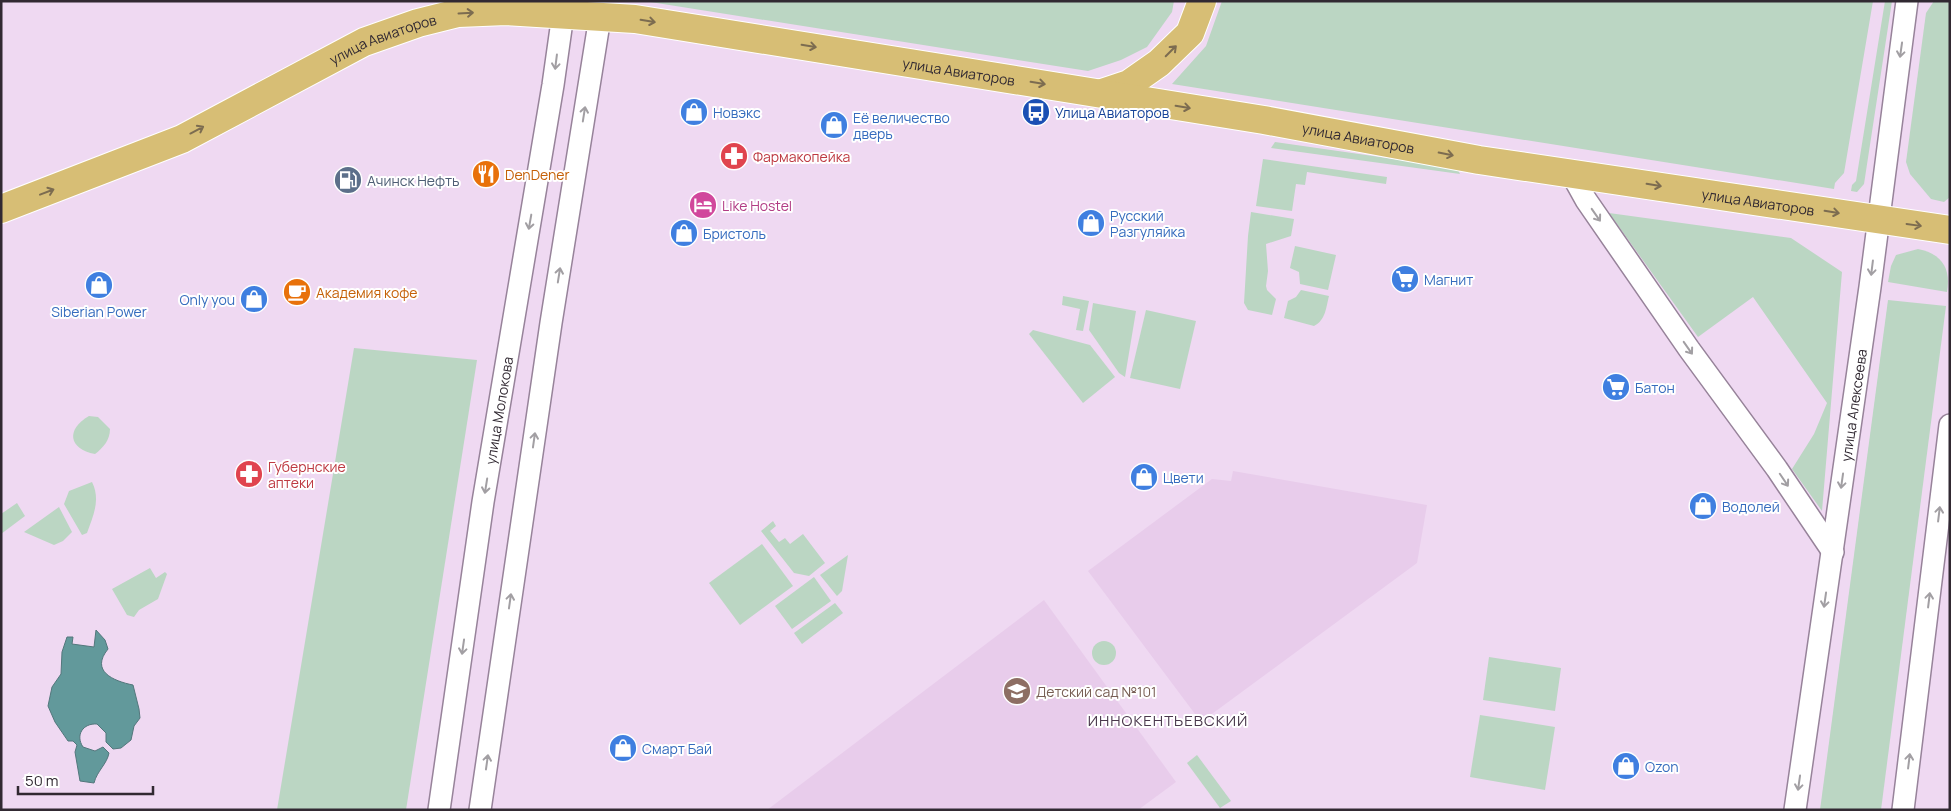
<svg xmlns="http://www.w3.org/2000/svg" width="1951" height="811" font-family="Manrope,sans-serif">
<style>
.built{fill:#e8cceb}
.green{fill:#bbd6c3}
.water{fill:#62999b;stroke:#53777c}
.lines{fill:none;stroke-linecap:round;stroke-linejoin:round}
.tertiary-casing{stroke:#97839a;stroke-width:24}
.primary-casing{stroke:#fff;stroke-width:30}
.tertiary{stroke:#fff;stroke-width:21}
.primary{stroke:#d7be75;stroke-width:28}
.oneway{stroke:#7c6c50}
.oneway2{stroke:#a29fa3}
.labels{text-anchor:middle;dominant-baseline:central;stroke-width:4;stroke-linejoin:round;paint-order:stroke}
.street-label{font-size:14px;fill:#312932;stroke:#fff}
.shop-label{font-size:14px;fill:#366cbe;stroke:#fff;text-anchor:start}
.transit-label{font-size:14px;fill:#164399;stroke:#fff;text-anchor:start}
.health-label{font-size:14px;fill:#be3a42;stroke:#fff;text-anchor:start}
.food-label{font-size:14px;fill:#c56008;stroke:#fff;text-anchor:start}
.service-label{font-size:14px;fill:#4e5e75;stroke:#fff;text-anchor:start}
.hotel-label{font-size:14px;fill:#b23c85;stroke:#fff;text-anchor:start}
.education-label{font-size:14px;fill:#785e54;stroke:#fff;text-anchor:start}
.neighbourhood-label{font-size:15px;letter-spacing:1px;fill:#4a384d;stroke:#fff}
</style>
<rect width="100%" height="100%" fill="#efd9f2"/>
<!-- built -->
<g class="built">
<polygon points="1233,471 1427,505 1417,563 1201,722 1088,571 1212,479 1231,481"/>
<polygon points="1044,600 1176,782 1138,810 767,810"/>
</g>
<!-- green -->
<g class="green">
<polygon points="644,1 1174,1 1172,12 1147,47 1121,60 1088,71"/>
<polygon points="1222,1 1873,1 1844,173 1835,183 1834,189 1172,84 1206,46"/>
<polygon points="1885,1 1892,1 1864,184 1857,192 1851,191 1852,185 1856,181"/>
<polygon points="1934,1 1950,1 1950,197 1944,202 1931,199 1910,174 1906,162 1926,13"/>
<polygon points="1275,142 1457,168 1460,174 1271,148"/>
<polygon points="1263,159 1387,177 1386,184 1307,172 1305,185 1296,184 1292,211 1256,206"/>
<polygon points="1251,212 1294,219 1291,236 1266,244 1268,271 1266,286 1267,290 1276,299 1272,315 1248,310 1244,303 1248,236"/>
<polygon points="1609,213 1791,238 1842,272 1822,511 1792,469 1814,434 1827,403 1753,297 1698,337"/>
<polygon points="1295,246 1336,255 1328,290 1300,284 1299,272 1290,268"/>
<path d="M 1918,249 C 1942,254 1951,268 1947,292 L 1888,282 L 1891,266 L 1896,255 Z"/>
<path d="M 1301,290 L 1329,296 C 1326,307 1326,320 1314,326 L 1284,318 L 1288,301 L 1296,297 Z"/>
<polygon points="1063,296 1089,301 1083,331 1076,330 1080,309 1062,305"/>
<polygon points="1888,300 1946,306 1881,810 1820,810"/>
<polygon points="1093,303 1136,311 1125,377 1119,373 1089,330"/>
<polygon points="1146,310 1196,321 1180,389 1130,378"/>
<polygon points="1033,330 1090,345 1115,377 1083,403 1029,334"/>
<polygon points="354,348 477,360 406,810 277,810"/>
<path d="M 89,416 L 98,417 L 110,429 C 110,440 103,448 95,454 C 68,449 66,429 89,416 Z"/>
<path d="M 92,482 C 101,500 93,516 87,533 L 82,535 L 64,504 L 69,491 Z"/>
<polygon points="17,503 25,516 1,534 1,514"/>
<polygon points="59,507 72,532 63,541 54,545 24,532"/>
<polygon points="773,521 776,526 770,531 779,542 785,538 790,544 803,534 825,563 809,576 794,573 761,531"/>
<polygon points="762,544 793,586 740,625 709,583"/>
<polygon points="848,555 842,591 837,596 820,575"/>
<polygon points="150,568 156,578 165,572 167,574 158,599 139,610 134,617 127,615 112,589"/>
<polygon points="814,577 831,601 792,629 775,606"/>
<polygon points="835,603 843,613 802,644 794,633"/>
<circle cx="1104" cy="653" r="12"/>
<polygon points="1489,657 1561,668 1555,711 1483,700"/>
<polygon points="1480,715 1555,727 1545,790 1470,777"/>
<polygon points="1197,755 1231,801 1220,808 1187,763"/>
</g>
<!-- water -->
<path class="water" d="M 96,630 L 105,640 L 108,649 C 90,671 113,681 133,685 L 139,709 L 140,718 L 134,726 L 131,740 L 121,748 L 113,749 L 106,742 L 106,733 L 97,724 C 83,723 75,735 83,747 L 95,751 L 103,747 L 109,753 C 107,764 97,771 94,783 L 80,781 L 75,752 L 77,745 L 73,741 L 68,741 L 55,722 L 48,706 L 52,687 L 61,674 L 62,652 L 67,637 L 73,637 L 72,644 L 94,647 Z"/>
<g class="lines">
<defs>
<g id="tertiary">
<polyline points="1571,173 1586,200 1689,349 1777,469 1833,552"/>
<path id="s1" d="M 439,810 L 483,502 L 553,85 L 563,14"/>
<polyline points="480,810 551,323 600,17"/>
<path id="s2" d="M 1795,810 L 1870,287 L 1907,1"/>
<polyline points="1903,810 1950,425"/>
</g>
<g id="primary">
<polyline points="1102,93 1129,84 1159,63 1190,33 1202,1"/>
<path id="s3" d="M 1,209 L 182,139 L 364,42 L 418,23 L 458,13 L 506,11 L 635,19 L 1264,120 L 1479,160 L 1950,230"/>
</g>
</defs>
<!-- tertiary casing -->
<use href="#tertiary" class="tertiary-casing"/>
<!-- primary casing -->
<use href="#primary" class="primary-casing"/>
<!-- tertiary -->
<use href="#tertiary" class="tertiary"/>
<!-- primary -->
<use href="#primary" class="primary"/>
</g>
<!-- one-way arrows -->
<defs><path id="oneway-shaft" d="M-6 0H5M1.5-3L5.5 0L1.5 3" fill="none" stroke-width="1.6" stroke-linecap="round" stroke-linejoin="round" transform="scale(1.25)"/></defs>
<g class="oneway">
<use href="#oneway-shaft" transform="translate(466 13) rotate(-3)"/>
<use href="#oneway-shaft" transform="translate(648 21) rotate(9)"/>
<use href="#oneway-shaft" transform="translate(809 46) rotate(9)"/>
<use href="#oneway-shaft" transform="translate(1171 51) rotate(-45)"/>
<use href="#oneway-shaft" transform="translate(1038 83) rotate(9)"/>
<use href="#oneway-shaft" transform="translate(1183 107) rotate(9)"/>
<use href="#oneway-shaft" transform="translate(197 130) rotate(-28)"/>
<use href="#oneway-shaft" transform="translate(1446 154) rotate(11)"/>
<use href="#oneway-shaft" transform="translate(1654 185) rotate(9)"/>
<use href="#oneway-shaft" transform="translate(47 192) rotate(-21)"/>
<use href="#oneway-shaft" transform="translate(1832 212) rotate(9)"/>
<use href="#oneway-shaft" transform="translate(1914 225) rotate(8)"/>
</g>
<g class="oneway2">
<use href="#oneway-shaft" transform="translate(1901 50) rotate(98)"/>
<use href="#oneway-shaft" transform="translate(556 62) rotate(97)"/>
<use href="#oneway-shaft" transform="translate(584 114) rotate(-81)"/>
<use href="#oneway-shaft" transform="translate(1596 215) rotate(55)"/>
<use href="#oneway-shaft" transform="translate(530 222) rotate(100)"/>
<use href="#oneway-shaft" transform="translate(1872 268) rotate(97)"/>
<use href="#oneway-shaft" transform="translate(559 275) rotate(-81)"/>
<use href="#oneway-shaft" transform="translate(1688 348) rotate(55)"/>
<use href="#oneway-shaft" transform="translate(534 440) rotate(-82)"/>
<use href="#oneway-shaft" transform="translate(1784 480) rotate(56)"/>
<use href="#oneway-shaft" transform="translate(1842 481) rotate(98)"/>
<use href="#oneway-shaft" transform="translate(486 486) rotate(99)"/>
<use href="#oneway-shaft" transform="translate(1939 514) rotate(-83)"/>
<use href="#oneway-shaft" transform="translate(1825 600) rotate(98)"/>
<use href="#oneway-shaft" transform="translate(1929 600) rotate(-83)"/>
<use href="#oneway-shaft" transform="translate(510 601) rotate(-82)"/>
<use href="#oneway-shaft" transform="translate(463 647) rotate(98)"/>
<use href="#oneway-shaft" transform="translate(1909 761) rotate(-83)"/>
<use href="#oneway-shaft" transform="translate(487 762) rotate(-82)"/>
<use href="#oneway-shaft" transform="translate(1799 783) rotate(98)"/>
</g>
<!-- icons -->
<defs>
<symbol id="shop-disc" viewBox="-11 -11 22 22"><circle r="9.5" fill="#3f7fe0" stroke="#fff"/><path d="M-5-2.5h2.3a2.7 3.5 0 0 1 5.4 0H5L5.5 6h-11ZM-1.5-2.5h3a1.5 2.3 0 0 0-3 0Z" fill="#fff"/></symbol>
<symbol id="bus-disc" viewBox="-11 -11 22 22"><circle r="9.5" fill="#1a4fb4" stroke="#fff"/><path d="M-5-6H5V4H4V6H2V4H-2V6H-4V4H-5ZM-3.5-4V0h7V-4ZM-3.5 1.2v1.5H-2V1.2ZM2 1.2v1.5H3.5V1.2Z" fill="#fff"/></symbol>
<symbol id="pharmacy-disc" viewBox="-11 -11 22 22"><circle r="9.5" fill="#e0444e" stroke="#fff"/><path d="M-2-6h4v4h4v4h-4v4h-4v-4h-4v-4h4Z" fill="#fff"/></symbol>
<symbol id="restaurant-disc" viewBox="-11 -11 22 22"><circle r="9.5" fill="#e8710a" stroke="#fff"/><path d="M-5-6h1v4h1v-4h1v4h1v-4h1v5L-1.5 .5V6h-2V.5L-5-1ZM5-6V6H3V1.5H1.5Q1.5-4 5-6Z" fill="#fff"/></symbol>
<symbol id="fuel-disc" viewBox="-11 -11 22 22"><circle r="9.5" fill="#5c6f8a" stroke="#fff"/><path d="M-5.5-6h7V0h2V4h1.3V-2.5L3-4.5l.8-.8L6-3V5H2.5V1h-1V6h-7ZM-4.2-4.7v3.2H.2V-4.7Z" fill="#fff"/></symbol>
<symbol id="hotel-disc" viewBox="-11 -11 22 22"><circle r="9.5" fill="#d1479c" stroke="#fff"/><path d="M-6-4.5h1.5V1H6V5H4.5V3h-9V5H-6ZM-4 0a1.8 1.8 0 1 1 3.6 0ZM.5 0V-2.5h3Q6-2.5 6 0Z" fill="#fff"/></symbol>
<symbol id="supermarket-disc" viewBox="-11 -11 22 22"><circle r="9.5" fill="#3f7fe0" stroke="#fff"/><path d="M-6-5.5h2.5l.6 2H6L4.5 2H-2.5L-4.4-4H-6ZM-1.5 3.2a1.3 1.3 0 1 0 .1 0ZM3 3.2a1.3 1.3 0 1 0 .1 0Z" fill="#fff"/></symbol>
<symbol id="cafe-disc" viewBox="-11 -11 22 22"><circle r="9.5" fill="#e8710a" stroke="#fff"/><path d="M-5.5-4.5H6V0H3Q3 3.5 0 3.5H-2.5Q-5.5 3.5-5.5 0ZM3-3.2v2h1.7v-2ZM-6 4.5H4V6H-6Z" fill="#fff"/></symbol>
<symbol id="school-disc" viewBox="-11 -11 22 22"><circle r="9.5" fill="#8d6e63" stroke="#fff"/><path d="M0-5L7-2L0 1L-7-2ZM-4 1L0 2.5L4 1V4Q0 6-4 4Z" fill="#fff"/></symbol>
</defs>
<g fill-rule="evenodd">
<use href="#shop-disc" x="678" y="96" width="32" height="32"/>
<use href="#bus-disc" x="1020" y="96" width="32" height="32"/>
<use href="#shop-disc" x="818" y="109" width="32" height="32"/>
<use href="#pharmacy-disc" x="718" y="140" width="32" height="32"/>
<use href="#restaurant-disc" x="470" y="158" width="32" height="32"/>
<use href="#fuel-disc" x="332" y="164" width="32" height="32"/>
<use href="#hotel-disc" x="687" y="189" width="32" height="32"/>
<use href="#shop-disc" x="1075" y="207" width="32" height="32"/>
<use href="#shop-disc" x="668" y="217" width="32" height="32"/>
<use href="#supermarket-disc" x="1389" y="263" width="32" height="32"/>
<use href="#shop-disc" x="83" y="269" width="32" height="32"/>
<use href="#cafe-disc" x="281" y="276" width="32" height="32"/>
<use href="#shop-disc" x="238" y="283" width="32" height="32"/>
<use href="#supermarket-disc" x="1600" y="371" width="32" height="32"/>
<use href="#pharmacy-disc" x="233" y="458" width="32" height="32"/>
<use href="#shop-disc" x="1128" y="461" width="32" height="32"/>
<use href="#shop-disc" x="1687" y="490" width="32" height="32"/>
<use href="#school-disc" x="1001" y="675" width="32" height="32"/>
<use href="#shop-disc" x="607" y="732" width="32" height="32"/>
<use href="#shop-disc" x="1610" y="750" width="32" height="32"/>
</g>
<g class="labels">
<!-- street labels -->
<g class="street-label">
<text stroke="none"><textPath href="#s3" startOffset="419">улица Авиаторов</textPath></text>
<text stroke="none"><textPath href="#s3" startOffset="1004">улица Авиаторов</textPath></text>
<text stroke="none"><textPath href="#s3" startOffset="1409">улица Авиаторов</textPath></text>
<text stroke="none"><textPath href="#s3" startOffset="1814">улица Авиаторов</textPath></text>
<text stroke="none"><textPath href="#s2" startOffset="409">улица Алексеева</textPath></text>
<text stroke="none"><textPath href="#s1" startOffset="404">улица Молокова</textPath></text>
</g>
<!-- shop labels -->
<g class="shop-label">
<text x="713" y="112">Новэкс</text>
<text x="853" y="117">Её величество<tspan x="853" dy="16">дверь</tspan></text>
<text x="1110" y="215">Русский<tspan x="1110" dy="16">Разгуляйка</tspan></text>
<text x="703" y="233">Бристоль</text>
<text x="1424" y="279">Магнит</text>
<text x="235" y="299" text-anchor="end">Only you</text>
<text x="99" y="311" text-anchor="middle">Siberian Power</text>
<text x="1635" y="387">Батон</text>
<text x="1163" y="477">Цвети</text>
<text x="1722" y="506">Водолей</text>
<text x="642" y="748">Смарт Бай</text>
<text x="1645" y="766">Ozon</text>
</g>
<!-- transit labels -->
<g class="transit-label">
<text x="1055" y="112">Улица Авиаторов</text>
</g>
<!-- health labels -->
<g class="health-label">
<text x="753" y="156">Фармакопейка</text>
<text x="268" y="466">Губернские<tspan x="268" dy="16">аптеки</tspan></text>
</g>
<!-- food labels -->
<g class="food-label">
<text x="505" y="174">DenDener</text>
<text x="316" y="292">Академия кофе</text>
</g>
<!-- service labels -->
<g class="service-label">
<text x="367" y="180">Ачинск Нефть</text>
</g>
<!-- hotel labels -->
<g class="hotel-label">
<text x="722" y="205">Like Hostel</text>
</g>
<!-- education labels -->
<g class="education-label">
<text x="1036" y="691">Детский сад №101</text>
</g>
<!-- neighbourhood labels -->
<g class="neighbourhood-label">
<text x="1168" y="720">ИННОКЕНТЬЕВСКИЙ</text>
</g>
</g>
<!-- border -->
<rect width="1951" height="811" fill="none" stroke="#312932" stroke-width="5"/>
<!-- scale -->
<path d="M18 786v8h135v-8" fill="none" stroke="#312932" stroke-width="2.5"/>
<text x="25" y="786" font-size="15" fill="#312932" stroke="#ffffff" stroke-width="4" paint-order="stroke">50 m</text>
</svg>
